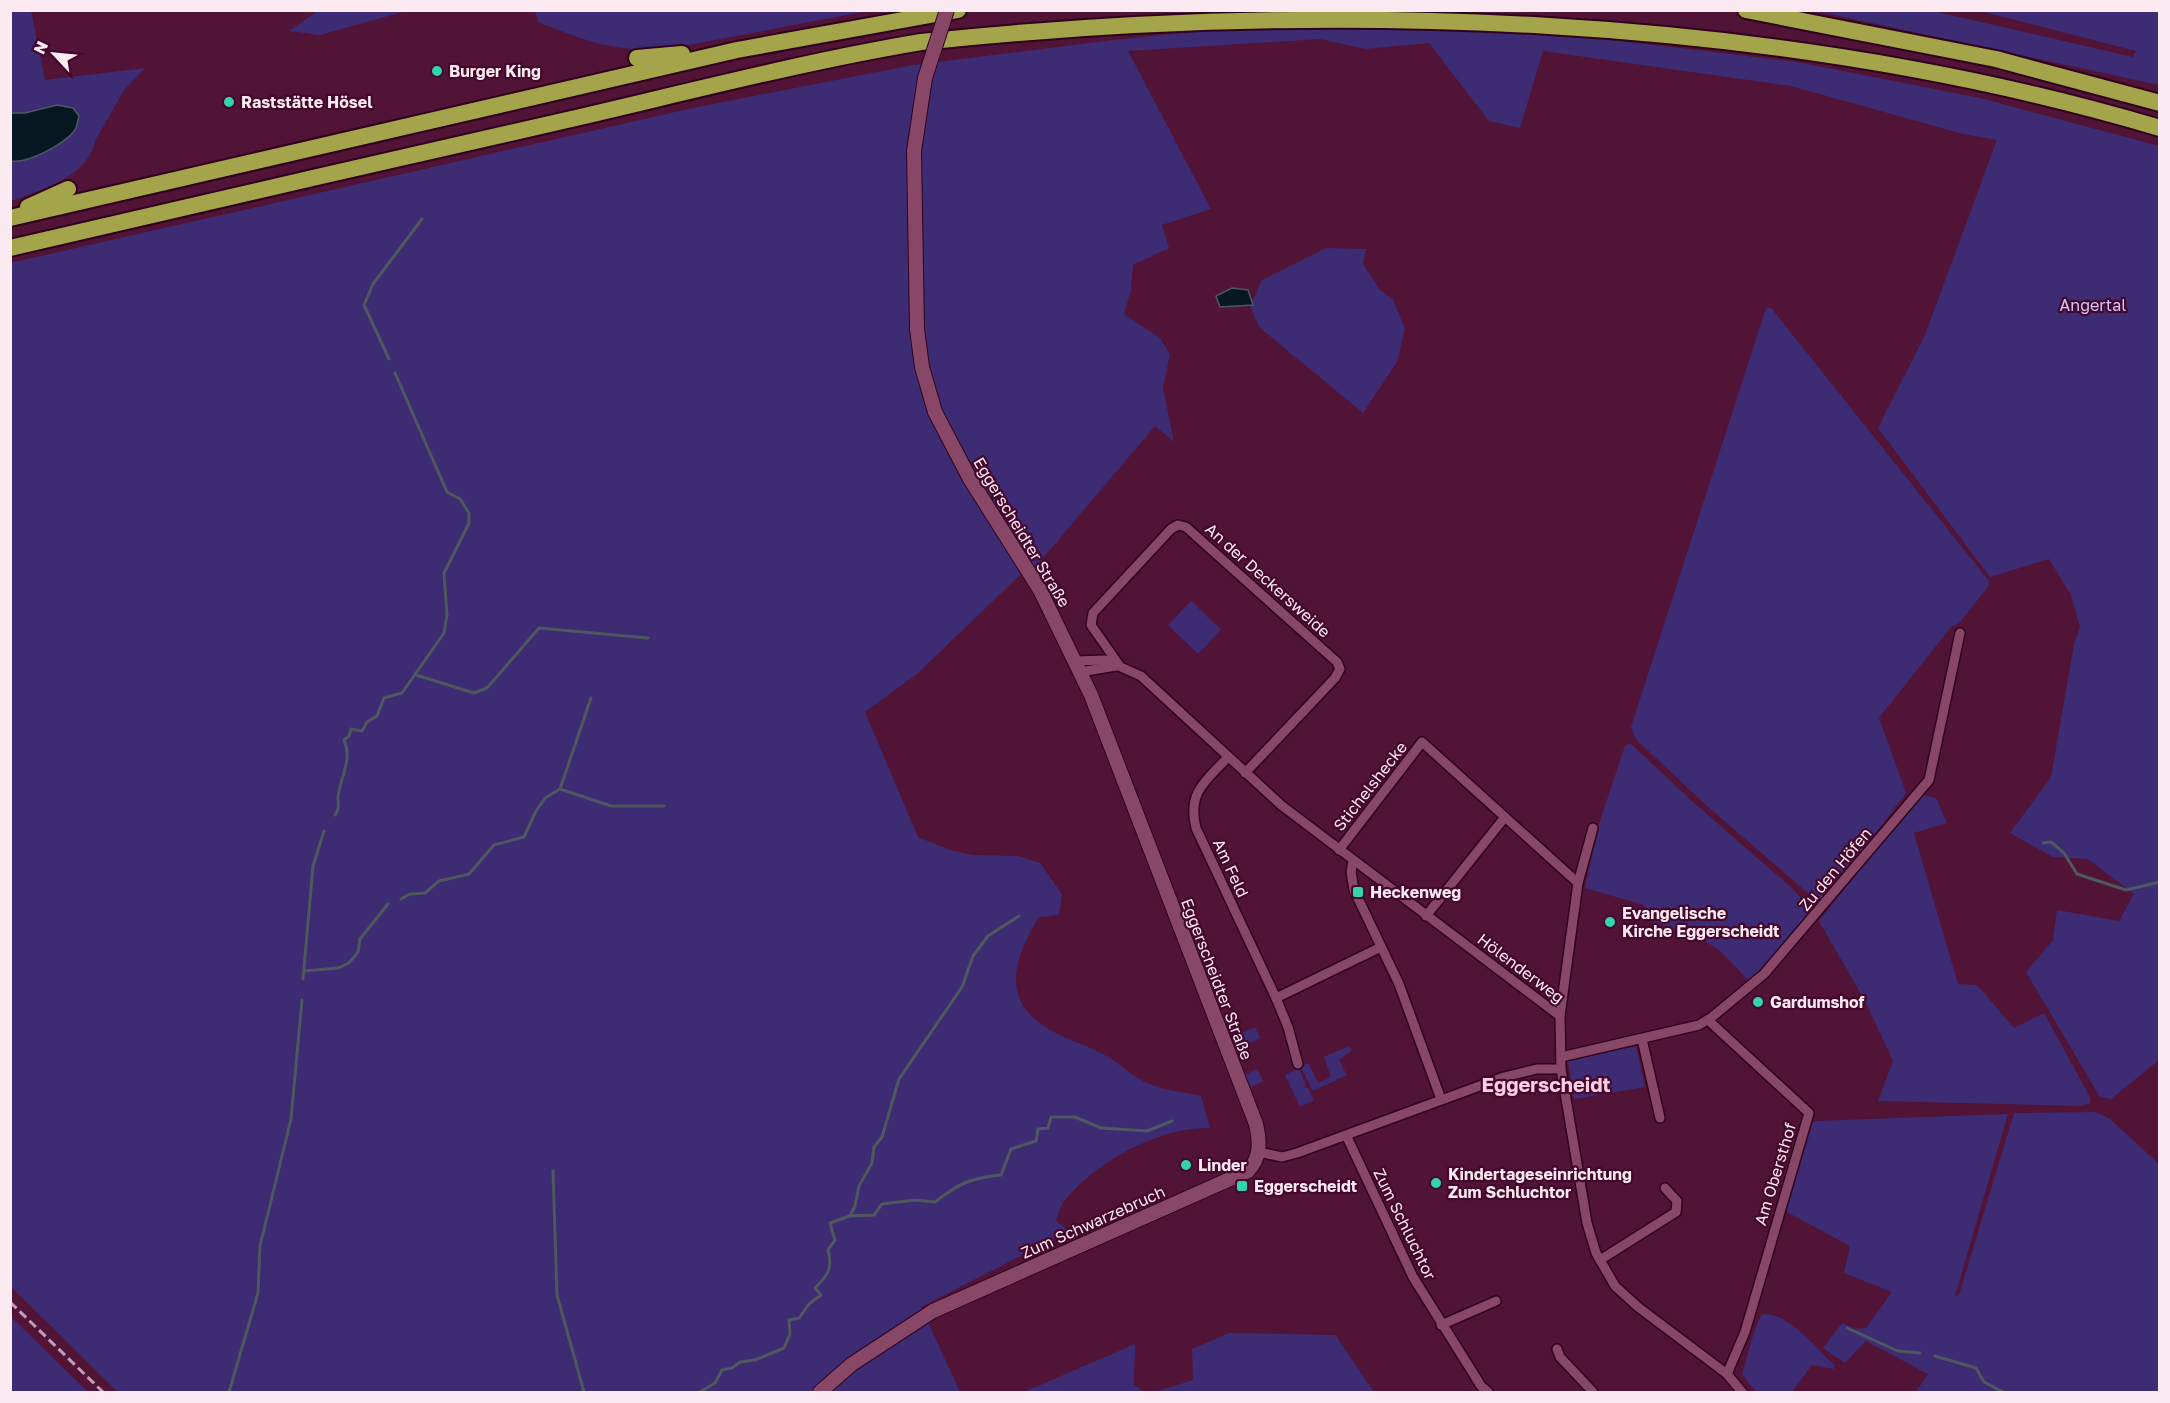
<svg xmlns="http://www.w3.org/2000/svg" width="2170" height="1403" font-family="'Golos Text',sans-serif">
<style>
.green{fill:#3d2b74}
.water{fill:#051821;stroke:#4f575f;stroke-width:1.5}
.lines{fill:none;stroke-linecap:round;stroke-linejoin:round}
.stream{stroke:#4f575f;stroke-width:3}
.street-casing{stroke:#2f031d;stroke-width:12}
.secondary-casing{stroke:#2f031d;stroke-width:16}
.highway-casing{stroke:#2f031d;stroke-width:20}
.street{stroke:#894768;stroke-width:9}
.secondary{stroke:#894768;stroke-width:14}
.highway{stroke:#a4a54b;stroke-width:16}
.rail{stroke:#bf9fb0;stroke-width:3;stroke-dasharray:9 4.5;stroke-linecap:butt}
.secondary-bridge-casing{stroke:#2f031d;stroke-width:16;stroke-linecap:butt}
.secondary-bridge{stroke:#894768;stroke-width:14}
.poi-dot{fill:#32d4a9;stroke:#46072c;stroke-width:2}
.labels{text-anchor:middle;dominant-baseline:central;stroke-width:4.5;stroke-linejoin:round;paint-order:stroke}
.poi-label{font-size:16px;font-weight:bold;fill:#fbeaf1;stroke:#46072c;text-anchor:start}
.park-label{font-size:16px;fill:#cec8fe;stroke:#46072c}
.street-label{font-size:16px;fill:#fbeaf1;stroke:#46072c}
.quarter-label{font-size:20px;font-weight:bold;fill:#fdcee3;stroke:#46072c}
</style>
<rect width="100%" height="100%" fill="#511437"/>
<!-- green -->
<g class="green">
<polygon points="319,10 406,10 406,11 320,35 289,31"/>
<path d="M 11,11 L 31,11 L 45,80 L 145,68 L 124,90 L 95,141 C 88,177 41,190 11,201 Z"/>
<path d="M 535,11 L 868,11 L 667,49 C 612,52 587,41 538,22 Z"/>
<polygon points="1816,11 1933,11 2133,57 2136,51 1980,11 2159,11 2159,85"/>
<path d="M 1242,27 L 1546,32 L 1797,62 L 1980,98 L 2159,146 L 2159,1060 L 2111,1099 L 2100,1097 L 2026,972 L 2053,940 L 2057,910 L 2119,921 L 2134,894 L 2088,859 L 2053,857 L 2010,833 L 2051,777 L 2074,644 L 2080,627 L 2071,595 L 2049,559 L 1990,577 L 1878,428 L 1925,335 L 1997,140 L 1963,134 L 1791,86 L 1543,51 L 1520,128 L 1489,121 L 1429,43 L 1366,49 L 1320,39 L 1128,51 L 1211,209 L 1162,225 L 1169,248 L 1133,265 L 1131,290 L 1124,314 L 1160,338 L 1170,354 L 1163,388 L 1174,442 L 1155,426 L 1037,565 L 1020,575 L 918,673 L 865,712 L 918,837 L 950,850 L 972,855 L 1018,856 L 1040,863 L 1062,894 L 1059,915 L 1039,917 C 1015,956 999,999 1047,1028 C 1064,1039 1083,1044 1101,1053 C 1116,1060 1128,1073 1143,1081 C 1159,1090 1183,1092 1201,1096 L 1210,1128 C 1158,1127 1098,1161 1065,1200 C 1060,1206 1058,1215 1056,1221 L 1069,1231 L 921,1307 L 960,1392 L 118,1392 L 11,1287 L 10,263 L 693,108 L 913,65 L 1113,40 Z"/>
<polygon points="1326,248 1366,249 1363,264 1380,290 1393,300 1405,328 1397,362 1363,413 1259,327 1250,306 1262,280"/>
<polygon points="1766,308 1771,308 1989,581 1988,587 1959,623 1951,627 1879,718 1906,793 1823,902 1816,900 1706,805 1636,739 1631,727"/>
<polygon points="1191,601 1221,630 1198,654 1168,625"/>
<polygon points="1630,743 1693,802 1793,889 1807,905 1808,916 1750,982 1719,950 1697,936 1648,921 1644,905 1585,888 1599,824 1625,746"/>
<polygon points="1921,794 1936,798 1947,823 1914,833 1958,984 1977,985 2014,1028 2044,1013 2090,1097 2090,1103 2081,1106 1878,1101 1893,1061 1866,1003 1819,921"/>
<polygon points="1255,1027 1260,1038 1235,1050 1230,1038"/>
<polygon points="1349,1046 1352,1050 1339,1060 1347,1075 1313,1091 1301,1067 1308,1063 1318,1083 1331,1077 1324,1057"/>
<polygon points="1636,1046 1645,1087 1574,1099 1568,1061"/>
<polygon points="1299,1068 1306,1085 1304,1087 1308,1088 1314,1100 1300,1107 1285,1075"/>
<polygon points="1257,1069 1263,1081 1251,1087 1245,1075"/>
<polygon points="2096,1112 2110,1119 2159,1164 2159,1392 1916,1392 1928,1374 1866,1341 1845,1363 1823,1348 1842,1323 1856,1329 1866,1328 1892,1292 1844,1273 1850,1246 1783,1210 1809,1126 1815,1121 2008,1114 1955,1296 1959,1295 2014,1113"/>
<path d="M 1763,1314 C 1791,1313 1816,1350 1835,1365 L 1834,1369 L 1812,1365 L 1792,1392 L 1756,1392 L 1742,1374 C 1746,1362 1756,1319 1763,1314 Z"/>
<polygon points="11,1317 88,1392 11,1392"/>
<polygon points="1229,1333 1335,1335 1374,1392 1155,1392 1193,1380 1192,1349"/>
<polygon points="1135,1344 1134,1385 1144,1392 1024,1392"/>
</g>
<!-- water -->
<g class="water">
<path d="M 57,105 L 73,108 L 79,116 C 78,120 77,126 75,130 C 65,144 27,164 11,161 L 11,113 L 25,113 Z"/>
<polygon points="1232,288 1248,290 1253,305 1220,307 1216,296"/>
</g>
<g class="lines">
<!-- stream -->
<g class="stream">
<polyline points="389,359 364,305 373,284 422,219"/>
<polyline points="416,675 474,693 487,688 539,628 648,638"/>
<polyline points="560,789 611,806 664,806"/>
<path d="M 335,815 C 340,807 338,805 338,797 C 340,778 353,759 344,740 L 349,736 L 351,729 L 362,731 L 367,722 L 377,716 L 384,698 L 402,693 L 444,633 L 447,615 L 444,573 L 469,523 L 469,513 L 460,499 L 447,492 L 395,373"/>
<polyline points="2043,843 2051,842 2064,853 2077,874 2126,890 2160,882"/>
<polyline points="401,899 410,894 425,893 439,881 469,874 494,845 524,837 536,811 545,798 560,789 591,698"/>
<polyline points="304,971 338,968 349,963 358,952 360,939 388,904"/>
<polyline points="303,979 313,866 324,831"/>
<polyline points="553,1171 557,1295 584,1392"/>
<polyline points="850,1216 855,1206 859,1186 872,1163 874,1147 882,1137 899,1079 962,987 973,956 988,936 1019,916"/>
<polyline points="1847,1328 1898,1351 1920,1353"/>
<polyline points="1935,1356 1976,1368 1984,1382 2003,1392"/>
<polyline points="229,1392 258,1293 260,1246 291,1119 302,1000"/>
<path d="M 700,1392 L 715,1383 L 722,1370 L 732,1368 L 740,1362 L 755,1360 L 784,1348 L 790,1334 L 789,1320 L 799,1318 L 809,1304 L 821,1295 L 815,1288 C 828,1275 833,1269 828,1250 L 835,1240 L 830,1223 L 850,1216 L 874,1215 L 882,1204 L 915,1200 L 935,1202 C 959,1183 971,1178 1001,1175 L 1011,1149 L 1036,1141 L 1038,1129 L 1048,1128 L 1051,1117 L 1075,1117 L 1101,1128 L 1147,1131 L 1172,1121"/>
</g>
<defs>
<g id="street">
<polyline points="1076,661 1105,660 1141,676 1281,805 1560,1016"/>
<polyline points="1119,665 1091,625 1093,613 1171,529 1178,525 1186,527 1337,662 1340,669 1335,678 1245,773"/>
<polyline points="1080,672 1116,666"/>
<path d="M 1228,757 C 1206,781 1187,792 1196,828 L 1276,998 L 1288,1027 L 1298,1064"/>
<polyline points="1593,828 1578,883 1560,1016 1561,1069 1587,1223 1596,1253 1615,1286 1638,1307 1727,1374 1742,1392"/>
<polyline points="1339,850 1422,742 1505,817"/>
<polyline points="1353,861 1351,872 1354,890 1399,984 1441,1099"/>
<polyline points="1426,916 1505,817 1578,883"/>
<polyline points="1276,998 1381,947"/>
<polyline points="1708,1020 1809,1113 1745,1332 1727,1374"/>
<polyline points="1642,1039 1660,1118"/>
<polyline points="1561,1057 1699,1025 1712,1017 1764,974 1929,780 1960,633"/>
<polyline points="1346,1135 1413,1277 1481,1386 1488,1392"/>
<polyline points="1259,1152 1282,1157 1297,1153 1504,1077 1537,1069 1561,1069"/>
<polyline points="1600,1260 1676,1212 1677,1201 1665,1188"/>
<polyline points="1441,1325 1496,1301"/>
<polyline points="1557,1349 1560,1357 1593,1392"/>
</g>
<path id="secondary" d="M 820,1392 L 852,1364 L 933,1311 L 1248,1171 C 1261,1157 1260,1142 1256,1124 L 1091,695 L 1040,590 L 970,479 L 935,412 L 922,367 L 917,329 L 914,151 L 925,78"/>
<g id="highway">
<polyline points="1746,10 1996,59 2160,103"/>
<polyline points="637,58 682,54"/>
<polyline points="28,207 68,189"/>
<polyline points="10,218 737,50 958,10"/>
<path d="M 10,248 C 196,205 381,162 567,120 C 684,93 802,62 921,42 C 1322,0 1771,12 2160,128"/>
</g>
</defs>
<!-- street casing -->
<use href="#street" class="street-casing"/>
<!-- secondary casing -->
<use href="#secondary" class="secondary-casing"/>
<!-- highway casing -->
<use href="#highway" class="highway-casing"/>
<!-- street -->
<use href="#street" class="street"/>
<!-- secondary -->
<use href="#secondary" class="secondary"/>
<!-- highway -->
<use href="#highway" class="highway"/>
<!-- rail -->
<polyline class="rail" points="10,1302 103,1392"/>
<defs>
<polyline id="secondary-bridge" points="925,78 947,10"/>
</defs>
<!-- secondary-bridge casing -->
<use href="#secondary-bridge" class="secondary-bridge-casing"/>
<!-- secondary-bridge -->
<use href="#secondary-bridge" class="secondary-bridge"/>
</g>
<!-- markers -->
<g class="poi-dot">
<circle cx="437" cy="71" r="6"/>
<circle cx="229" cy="102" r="6"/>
<rect x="1352" y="886" width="12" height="12" rx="3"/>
<circle cx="1610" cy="922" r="6"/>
<circle cx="1758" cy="1002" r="6"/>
<circle cx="1186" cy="1165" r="6"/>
<circle cx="1436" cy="1183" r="6"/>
<rect x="1236" y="1180" width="12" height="12" rx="3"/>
</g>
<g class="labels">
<!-- poi labels -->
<g class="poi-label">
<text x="449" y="71">Burger King</text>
<text x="241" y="102">Raststätte Hösel</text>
<text x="1370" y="892">Heckenweg</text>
<text x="1622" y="913">Evangelische<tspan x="1622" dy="18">Kirche Eggerscheidt</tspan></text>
<text x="1770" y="1002">Gardumshof</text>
<text x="1198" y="1165">Linder</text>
<text x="1448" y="1174">Kindertageseinrichtung<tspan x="1448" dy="18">Zum Schluchtor</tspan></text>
<text x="1254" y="1186">Eggerscheidt</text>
</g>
<!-- park labels -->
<g class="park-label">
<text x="2093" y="305">Angertal</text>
</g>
<!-- street labels -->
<g class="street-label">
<text transform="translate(1022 532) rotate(59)">Eggerscheidter Straße</text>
<text transform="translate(1268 580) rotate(42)">An der Deckersweide</text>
<text transform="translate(1370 786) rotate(-52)">Stichelshecke</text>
<text transform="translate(1231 868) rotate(65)">Am Feld</text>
<text transform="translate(1835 869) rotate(-50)">Zu den Höfen</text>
<text transform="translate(1521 968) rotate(37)">Hölenderweg</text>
<text transform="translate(1217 979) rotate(69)">Eggerscheidter Straße</text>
<text transform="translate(1775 1174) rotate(-73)">Am Obersthof</text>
<text transform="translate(1093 1222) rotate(-24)">Zum Schwarzebruch</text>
<text transform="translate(1405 1224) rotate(64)">Zum Schluchtor</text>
</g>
<!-- quarter labels -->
<g class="quarter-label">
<text x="1546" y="1084">Eggerscheidt</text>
</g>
</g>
<!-- border -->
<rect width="2170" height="1403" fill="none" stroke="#fbeaf1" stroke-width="24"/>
<!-- north arrow -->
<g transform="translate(54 54) rotate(296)" stroke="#46072c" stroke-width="4.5" paint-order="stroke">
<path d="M0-4.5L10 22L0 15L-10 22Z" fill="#fbeaf1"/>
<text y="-9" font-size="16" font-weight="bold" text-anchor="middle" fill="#fbeaf1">N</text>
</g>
</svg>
